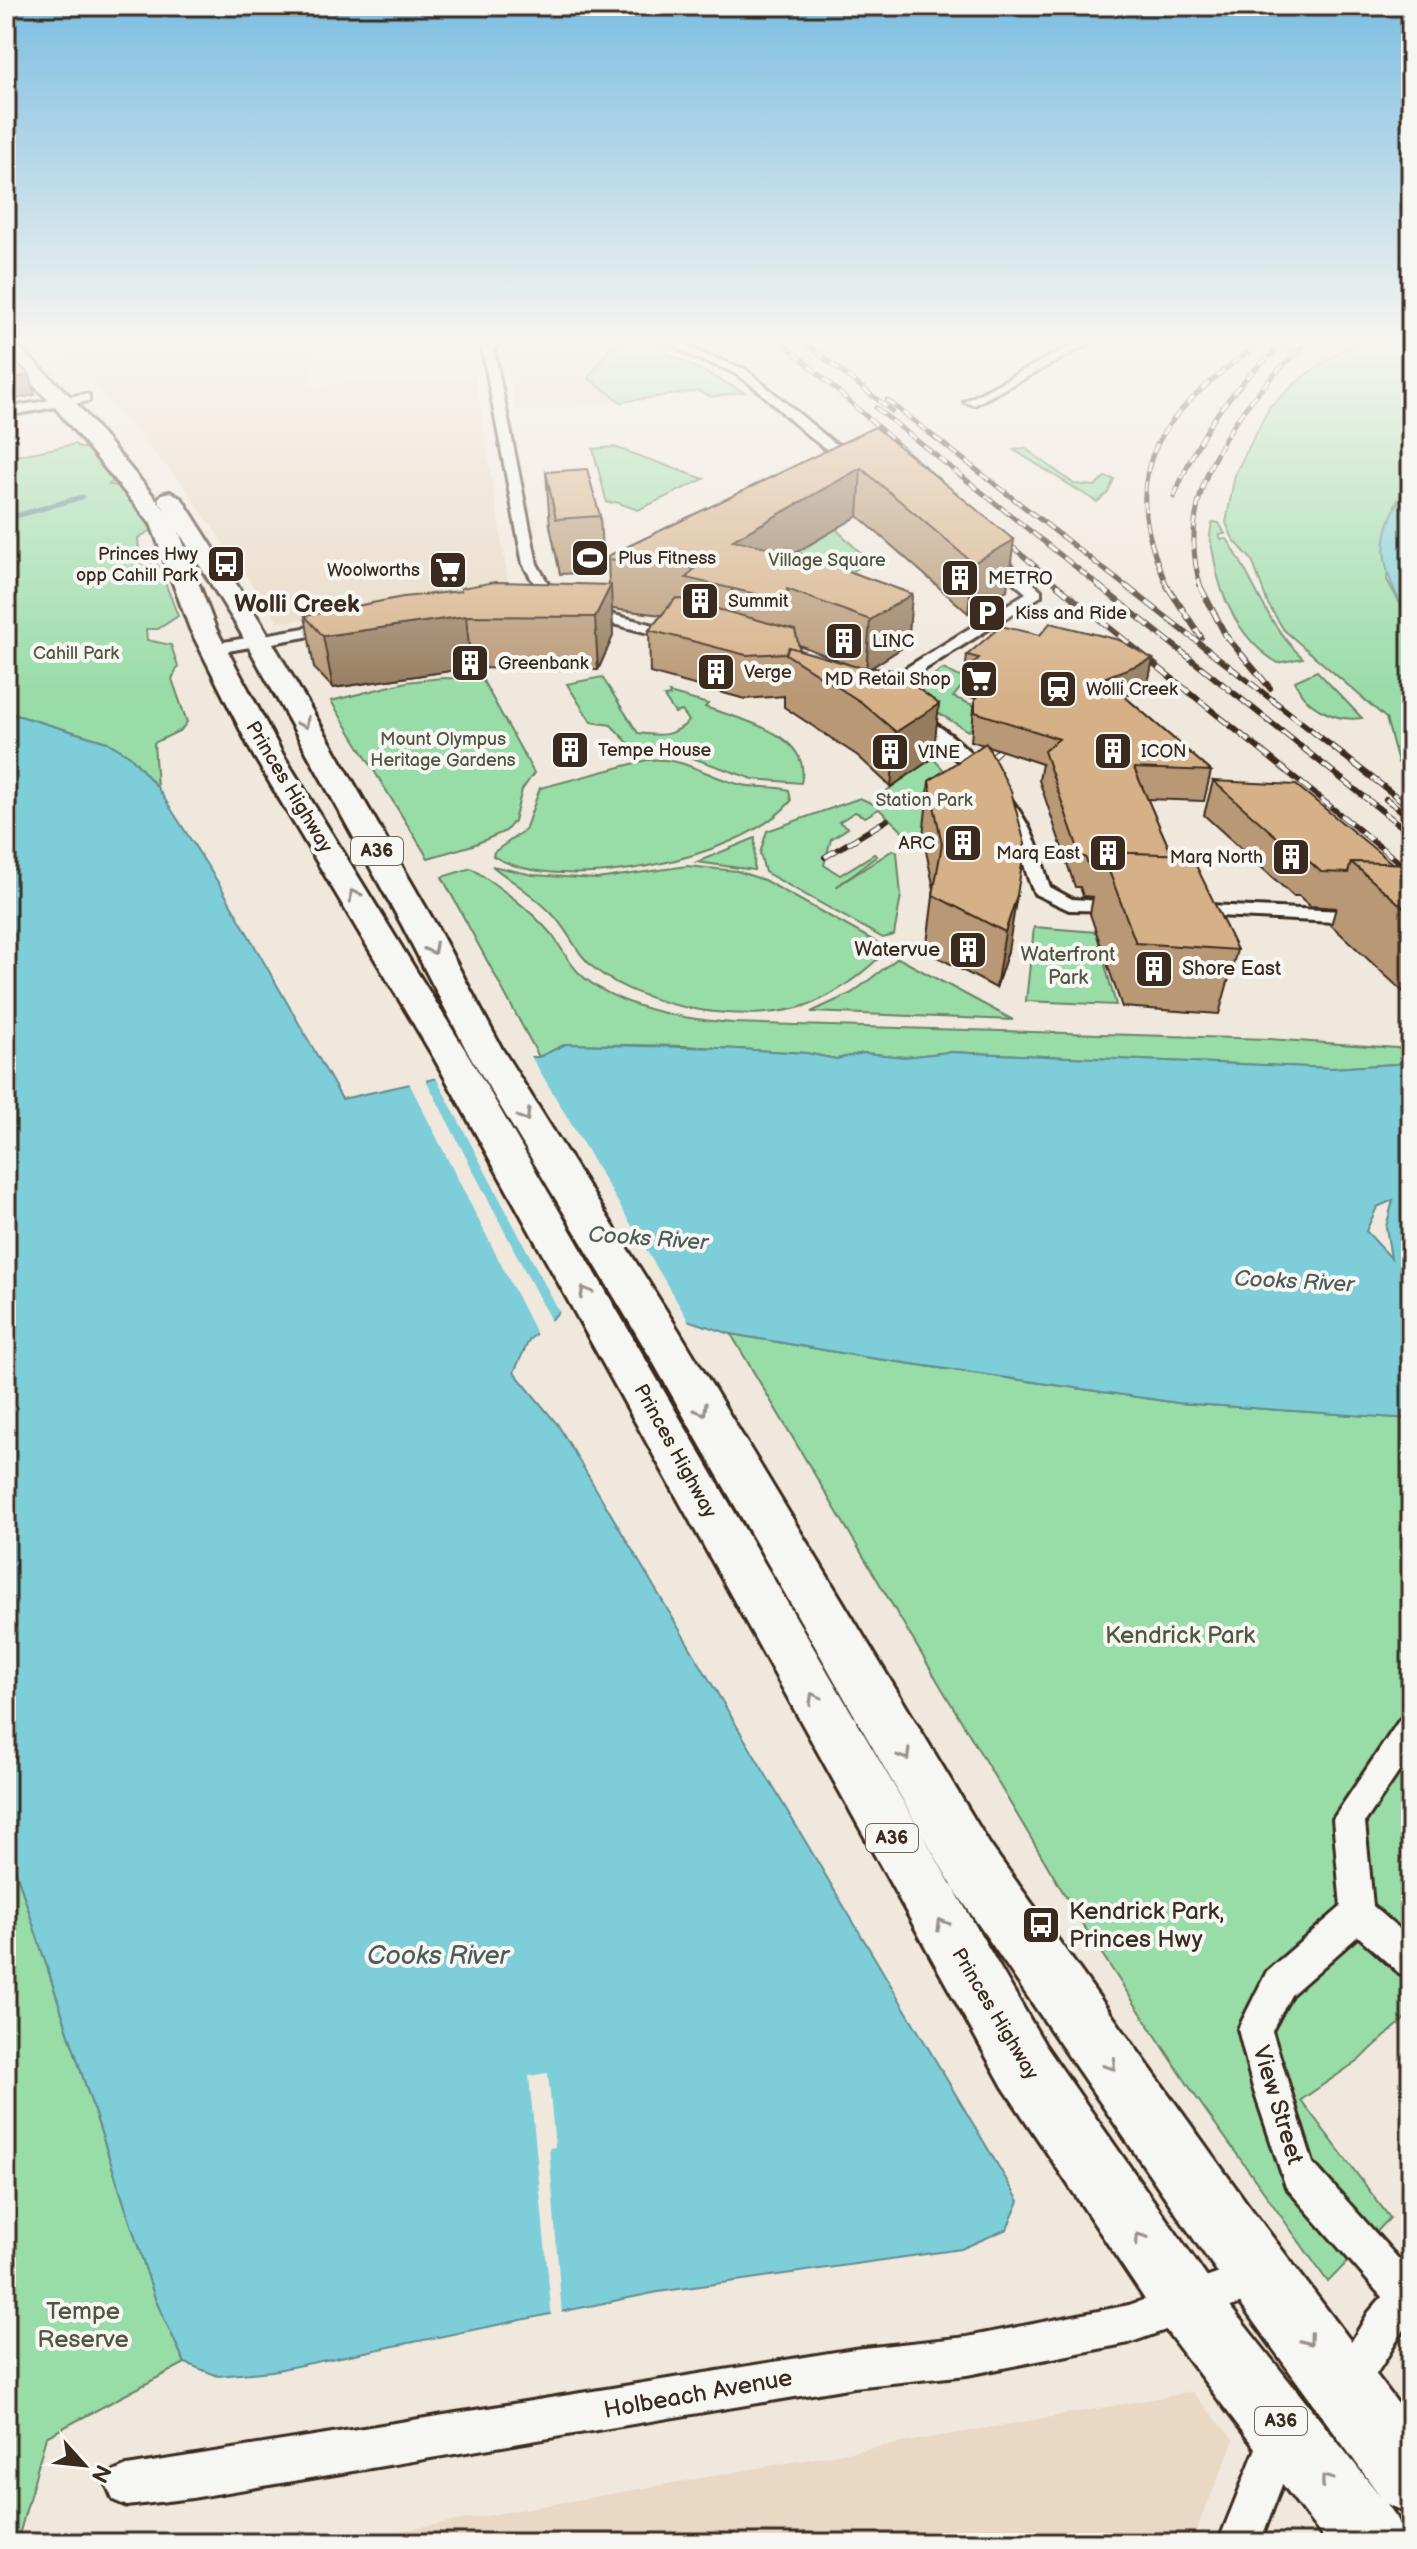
<svg xmlns="http://www.w3.org/2000/svg" width="1417" height="2549" font-family="'Balsamiq Sans',sans-serif">
<style>
.built{fill:#e8d8c4}
.green{fill:#98dca8;stroke:#6a8363;stroke-width:2}
.water{fill:#7eced9;stroke:#638c8e;stroke-width:2;fill-rule:evenodd}
.pier{fill:#f0e8dd}
.lines{fill:none;stroke-linecap:round;stroke-linejoin:round}
.stream{stroke:#638c8e;stroke-width:5}
.street-casing{stroke:#3b2a1e;stroke-width:6}
.highway-casing{stroke:#3b2a1e;stroke-width:6}
.street{fill:#f6f6f2;fill-rule:evenodd}
.highway{fill:#f6f6f2;fill-rule:evenodd}
.rail-far1-casing{stroke:#3b2a1e;stroke-width:5}
.rail-casing{stroke:#3b2a1e;stroke-width:6}
.rail-far1{stroke:#f6f6f2;stroke-width:3;stroke-dasharray:10;stroke-linecap:butt}
.rail{stroke:#f6f6f2;stroke-width:4;stroke-dasharray:13;stroke-linecap:butt}
.wall{fill:#b89875;stroke:#3b2a1e;stroke-width:2;fill-rule:evenodd}
.shaded-wall{fill:#967c5f;stroke:#3b2a1e;stroke-width:2}
.building{fill:#d6b188;stroke:#3b2a1e;stroke-width:2}
.oneway{stroke:#989088}
.labels{text-anchor:middle;dominant-baseline:central;stroke-width:8;stroke-linejoin:round;paint-order:stroke}
.far-poi-label{font-size:18px;fill:#3b2a1e;stroke:#f6f6f2;text-anchor:start}
.far-park-label{font-size:18px;fill:#525640;stroke:#f6f6f2}
.shield{fill:#f6f6f2;stroke:#73675e;stroke-width:2}
.shield-label{font-size:18px;font-weight:bold;fill:#3b2a1e}
.street-label{font-size:20px;fill:#3b2a1e;stroke:#f6f6f2}
.poi-label{font-size:20px;fill:#3b2a1e;stroke:#f6f6f2;text-anchor:end}
.park-label{font-size:20px;fill:#525640;stroke:#f6f6f2}
.water-label{font-size:22px;font-style:italic;fill:#4f5b56;stroke:#f6f6f2}
.far-district-label{font-size:24px;font-weight:bold;fill:#3b2a1e;stroke:#f6f6f2}
.near-park-label{font-size:24px;fill:#525640;stroke:#f6f6f2}
.near-poi-label{font-size:24px;fill:#3b2a1e;stroke:#f6f6f2;text-anchor:start}
.near-street-label{font-size:24px;fill:#3b2a1e;stroke:#f6f6f2}
.near-water-label{font-size:26px;font-style:italic;fill:#4f5b56;stroke:#f6f6f2}
</style>
<rect width="100%" height="100%" fill="#f0e8dd"/>
<filter id="ink" filterUnits="userSpaceOnUse"><feTurbulence type="fractalNoise" baseFrequency=".0125" numOctaves="2"/><feDisplacementMap in="SourceGraphic" scale="16" xChannelSelector="R" yChannelSelector="G"/><feConvolveMatrix kernelMatrix="1 2 1 2 8 2 1 2 1" color-interpolation-filters="sRGB"/></filter>
<g filter="url(#ink)">
<!-- built -->
<g class="built">
<polygon points="43,339 314,339 312,386 475,375 510,594 499,601 278,622 181,482 95,387"/>
<polygon points="614,342 588,378 621,402 515,411 505,346"/>
<polygon points="1192,2392 1234,2440 1191,2543 330,2543"/>
</g>
<!-- green -->
<g class="green">
<polygon points="655,339 667,353 744,392 712,397 698,391 621,402 588,378 614,342"/>
<polygon points="1359,339 1411,339 1411,480 1395,505 1387,580 1411,623 1411,783 1398,762 1386,718 1284,630 1268,604 1252,560 1233,539 1226,523 1235,474 1270,406 1305,375"/>
<polygon points="75,444 79,448 88,448 116,478 109,485 122,486 152,530 138,538 140,562 153,561 159,567 178,616 158,629 146,629 147,640 171,645 178,667 172,679 187,722 181,730 154,743 157,787 130,756 107,742 6,712 6,458"/>
<polygon points="614,447 704,479 638,510 616,502 607,503 593,449"/>
<polygon points="1025,448 1074,484 1095,486 1105,477 1114,479 1108,493 1097,502 1014,450"/>
<path d="M 1213,522 L 1219,523 L 1225,534 L 1219,534 L 1221,539 L 1227,539 C 1254,579 1266,625 1303,658 L 1278,663 C 1242,642 1220,599 1214,558 C 1212,545 1207,535 1213,522 Z"/>
<polygon points="836,529 869,561 816,593 782,559"/>
<polygon points="943,669 967,680 953,697 978,707 985,716 968,731 906,693"/>
<path d="M 1317,671 L 1362,718 C 1335,722 1304,707 1295,681 Z"/>
<path d="M 602,677 L 638,733 C 660,736 673,737 689,721 L 682,711 L 675,713 L 664,697 L 670,696 L 669,693 L 708,704 L 705,707 C 738,719 814,734 801,783 L 753,779 L 684,755 L 635,750 L 611,725 L 591,722 L 567,684 Z"/>
<polygon points="441,678 482,679 534,773 522,790 514,821 506,831 473,845 428,858 331,701 407,682"/>
<polygon points="933,758 972,802 915,843 879,809 865,817 855,812 839,822 848,828 831,839 824,865 840,875 874,854 877,856 836,887 893,850 897,852 901,896 894,935 883,938 765,872 760,853 767,831 860,798 873,804 891,787"/>
<path d="M 647,760 C 682,756 706,776 738,784 C 755,789 772,785 789,790 L 791,801 C 742,860 560,897 493,856 L 494,852 L 525,830 L 540,788 Z"/>
<polygon points="755,838 754,870 697,862"/>
<path d="M 492,866 L 533,875 L 597,879 L 687,866 L 737,871 L 764,880 L 878,943 L 883,954 C 863,973 839,992 813,1003 C 752,1027 646,1009 595,969 C 577,955 569,932 554,916 C 536,896 512,882 492,866 Z"/>
<path d="M 471,868 C 501,888 529,908 552,935 C 562,948 569,964 581,975 C 620,1009 683,1019 732,1023 L 1269,1039 L 1411,1049 L 1411,1063 L 1332,1068 L 949,1052 L 905,1057 L 864,1053 L 836,1059 L 806,1053 L 683,1046 L 566,1044 L 539,1057 L 442,877 Z"/>
<polygon points="1034,927 1096,932 1116,1005 1026,1001"/>
<polygon points="898,958 1013,1020 811,1012 852,993"/>
<polygon points="731,1334 864,1357 1178,1403 1411,1419 1411,2013 1359,2060 1301,2100 1390,2218 1328,2282 1196,2097 1081,1922"/>
<polygon points="6,1841 156,2301 185,2363 46,2437 17,2543 6,2543"/>
</g>
<!-- water -->
<g class="water">
<path d="M 1411,480 L 1411,623 C 1378,564 1373,539 1411,480 Z"/>
<path d="M 6,712 L 107,742 L 130,756 L 157,787 L 221,887 L 342,1099 L 456,1074 L 502,1057 L 539,1057 L 566,1044 L 719,1048 L 806,1053 L 836,1059 L 864,1053 L 905,1057 L 949,1052 L 1332,1068 L 1411,1063 L 1411,1419 L 1178,1403 L 864,1357 L 731,1334 L 620,1299 L 561,1310 L 529,1340 L 514,1372 L 558,1425 L 1019,2201 L 1007,2229 L 961,2249 L 658,2292 L 272,2371 L 218,2376 L 185,2363 L 156,2301 L 6,1841 ZM 1393,1200 L 1386,1227 L 1391,1258 L 1366,1231 L 1377,1207 Z"/>
</g>
<!-- pier -->
<g class="pier">
<polygon points="501,1053 529,1053 691,1325 620,1303 561,1315 434,1074"/>
<polygon points="424,1076 552,1323 538,1337 407,1079"/>
<polygon points="548,2073 555,2147 549,2148 562,2316 552,2318 529,2076"/>
</g>
<g class="lines">
<!-- stream -->
<polyline class="stream" points="6,519 82,497"/>
<defs>
<g id="street">
<polygon points="491,339 502,340 494,349 537,564 555,596 548,600 543,599 523,564 482,348"/>
<path d="M 669,339 L 681,339 L 701,353 L 745,369 L 833,442 L 869,459 C 845,477 785,414 768,399 C 756,388 743,377 728,370 C 706,361 685,358 669,339 Z"/>
<polygon points="1083,339 1098,339 974,405 964,402"/>
<polygon points="85,394 89,395 89,401 6,416 6,408"/>
<polygon points="981,548 991,548 1041,590 1041,596 881,697 869,697 869,691 1026,593 981,554"/>
<polygon points="594,610 686,633 689,636 681,641 589,618 589,612"/>
<polygon points="339,622 347,627 344,630 212,654 204,649 212,644"/>
<path d="M 910,712 C 952,723 1015,795 1032,834 C 1040,851 1044,870 1050,887 L 1072,899 L 1128,903 L 1128,911 L 1069,910 L 1035,894 C 1025,876 1023,854 1015,835 C 994,785 948,750 904,720 L 904,714 Z"/>
<polygon points="1186,904 1411,914 1411,926 1179,914 1179,906"/>
<path d="M 1411,1715 L 1411,1754 L 1365,1822 L 1373,1906 L 1411,1939 L 1411,1978 L 1399,1973 L 1358,1936 L 1291,1995 L 1272,2031 L 1313,2163 L 1411,2273 L 1411,2321 C 1390,2345 1375,2390 1346,2402 L 1332,2397 L 1327,2383 L 1369,2312 L 1382,2297 L 1286,2187 L 1253,2088 L 1238,2029 L 1267,1971 L 1341,1907 L 1333,1819 L 1400,1719 Z"/>
<polygon points="1259,2259 1272,2265 1278,2278 1272,2291 1259,2297 1129,2343 967,2375 854,2387 192,2498 127,2506 113,2500 107,2486 113,2472 127,2466 854,2349 967,2337 1129,2305"/>
<polygon points="1280,2417 1294,2423 1300,2437 1260,2543 1218,2543 1266,2423"/>
</g>
<path id="highway" d="M 6,340 L 13,342 L 71,397 L 165,510 L 158,499 L 162,494 L 170,492 L 182,499 L 263,626 L 436,925 L 502,1049 L 679,1331 L 990,1845 L 1246,2202 L 1411,2421 L 1411,2514 L 1387,2504 L 1397,2518 L 1408,2543 L 1327,2543 L 1162,2325 L 1003,2087 L 434,1058 L 252,753 L 190,629 L 151,524 L 55,407 L 6,357 ZM 179,532 L 237,626 L 402,925 L 466,1049 L 649,1355 L 950,1883 L 1200,2248 L 1381,2497 L 1208,2279 L 1045,2045 L 470,1058 L 282,753 L 216,629 Z"/>
</defs>
<!-- street casing -->
<use href="#street" class="street-casing"/>
<!-- highway casing -->
<use href="#highway" class="highway-casing"/>
<!-- street -->
<use href="#street" class="street"/>
<!-- highway -->
<use href="#highway" class="highway"/>
<defs>
<g id="rail-far1">
<polyline points="779,339 940,482"/>
<polyline points="800,339 892,411"/>
<polyline points="887,400 1128,588"/>
<polyline points="876,408 1102,588"/>
<path d="M 1174,497 C 1200,431 1233,382 1291,339"/>
<polyline points="996,533 1061,588"/>
<path d="M 1168,588 C 1111,461 1165,413 1265,339"/>
<path d="M 1201,588 C 1171,489 1242,399 1312,339"/>
</g>
<g id="rail">
<polyline points="1058,586 1411,872"/>
<polyline points="1099,586 1411,834"/>
<polyline points="1126,586 1402,801"/>
<polyline points="1167,586 1201,637"/>
<polyline points="1200,586 1226,636 1270,688"/>
<polyline points="993,756 1014,736"/>
<polyline points="1386,799 1411,818"/>
<polyline points="825,857 887,820"/>
</g>
</defs>
<!-- rail-far1 casing -->
<use href="#rail-far1" class="rail-far1-casing"/>
<!-- rail casing -->
<use href="#rail" class="rail-casing"/>
<!-- rail-far1 -->
<use href="#rail-far1" class="rail-far1"/>
<!-- rail -->
<use href="#rail" class="rail"/>
</g>
<!-- wall -->
<g class="wall">
<path d="M 875,427 L 1007,590 L 968,613 L 858,516 L 796,553 L 912,594 L 908,644 L 871,668 L 933,758 L 891,787 L 858,756 L 784,707 L 784,696 L 745,699 L 650,673 L 649,630 L 662,615 L 612,609 L 613,636 L 598,670 L 471,668 L 333,688 L 314,668 L 305,616 L 609,585 L 608,559 ZM 799,645 L 850,665 L 800,651 Z"/>
<polygon points="546,472 600,516 603,572 560,574 550,526"/>
<polygon points="1040,635 1153,659 1147,687 1124,696 1211,771 1204,801 1147,799 1172,855 1237,950 1219,1014 1122,1007 1090,914 1093,897 1083,896 1080,887 1075,887 1039,780 1042,764 988,746 1008,951 996,988 926,951 934,889 923,837 929,781 984,745 971,741 975,698 965,696 967,684 964,683 967,655"/>
<polygon points="1213,781 1393,864 1411,864 1411,999 1331,925 1336,908 1310,906 1299,896 1293,896 1204,815"/>
</g>
<!-- shaded-wall -->
<g class="shaded-wall">
<polygon points="30,375 35,395 6,401 6,380"/>
<polygon points="861,468 858,516 732,590 733,540"/>
<polygon points="1014,540 1007,590 968,613 973,563"/>
<polygon points="611,585 613,636 598,670 595,617"/>
<polygon points="912,594 908,644 866,671 870,620"/>
<polygon points="466,616 471,668 333,688 323,636"/>
<polygon points="1153,659 1147,687 1098,707 1103,678"/>
<polygon points="939,704 933,758 891,787 896,732"/>
<polygon points="1017,895 1008,951 996,988 1005,932"/>
</g>
<!-- building -->
<g class="building">
<polygon points="6,353 30,375 6,380"/>
<polygon points="875,427 1014,540 973,563 861,468 733,540 801,554 912,594 870,620 787,589 790,602 686,578 695,568 608,559 608,556"/>
<polygon points="587,469 600,516 556,519 546,472"/>
<polygon points="495,582 611,585 595,617 466,616 323,636 305,616 403,597 461,591 461,588"/>
<polygon points="676,598 795,630 800,651 789,647 786,653 746,655 649,630"/>
<polygon points="1050,623 1119,640 1153,659 1103,678 1211,771 1134,768 1172,855 1102,852 1099,866 1089,866 1085,857 1081,857 1044,751 1059,739 975,712 975,699 988,688 976,684 988,673 969,667 979,658 967,655 1001,626 1040,635"/>
<polygon points="789,647 854,666 893,670 939,704 896,732 861,702 786,654"/>
<polygon points="986,743 1011,791 1025,844 1017,895 1005,932 933,895 942,844 929,781"/>
<polygon points="1213,781 1296,785 1393,864 1351,862 1348,873 1321,872 1310,862 1304,861"/>
<polygon points="1102,852 1191,855 1237,950 1136,943"/>
<polygon points="1351,862 1411,864 1411,914"/>
</g>
<!-- one-way arrows -->
<defs><path id="oneway-chevron" d="M-2-3.5L2.5 0L-2 3.5" fill="none" stroke-width="1.6" stroke-linecap="round" stroke-linejoin="round" transform="scale(2)"/></defs>
<g class="oneway">
<use href="#oneway-chevron" transform="translate(304 723) rotate(61)"/>
<use href="#oneway-chevron" transform="translate(354 895) rotate(-121)"/>
<use href="#oneway-chevron" transform="translate(432 949) rotate(62)"/>
<use href="#oneway-chevron" transform="translate(525 1116) rotate(59)"/>
<use href="#oneway-chevron" transform="translate(585 1292) rotate(-120)"/>
<use href="#oneway-chevron" transform="translate(702 1410) rotate(60)"/>
<use href="#oneway-chevron" transform="translate(814 1698) rotate(-119)"/>
<use href="#oneway-chevron" transform="translate(905 1755) rotate(59)"/>
<use href="#oneway-chevron" transform="translate(942 1924) rotate(-120)"/>
<use href="#oneway-chevron" transform="translate(1111 2065) rotate(55)"/>
<use href="#oneway-chevron" transform="translate(1140 2238) rotate(-125)"/>
<use href="#oneway-chevron" transform="translate(1308 2340) rotate(54)"/>
<use href="#oneway-chevron" transform="translate(1326 2480) rotate(-127)"/>
</g>
</g>
<!-- sky -->
<linearGradient id="sky" x2="0" y2="1"><stop stop-color="#7dbee2"/><stop offset="0.49" stop-color="#f8f5f0"/><stop offset="1" stop-color="#f8f5f0" stop-opacity="0"/></linearGradient>
<rect width="1417" height="696" fill="url(#sky)"/>
<!-- icons -->
<defs>
<symbol id="stadium-square" viewBox="-11 -11 22 22"><rect x="-9" y="-9" width="18" height="18" rx="4" fill="#3b2a1e" stroke="#f6f6f2"/><path d="M0-5a6.5 5 0 1 0 0 10a6.5 5 0 1 0 0-10ZM-3.5-1.8h7v3.6h-7Z" fill="#fff"/></symbol>
<symbol id="bus-square" viewBox="-11 -11 22 22"><rect x="-9" y="-9" width="18" height="18" rx="4" fill="#3b2a1e" stroke="#f6f6f2"/><path d="M-5-6H5V4H4V6H2V4H-2V6H-4V4H-5ZM-3.5-4V0h7V-4ZM-3.5 1.2v1.5H-2V1.2ZM2 1.2v1.5H3.5V1.2Z" fill="#fff"/></symbol>
<symbol id="supermarket-square" viewBox="-11 -11 22 22"><rect x="-9" y="-9" width="18" height="18" rx="4" fill="#3b2a1e" stroke="#f6f6f2"/><path d="M-6-5.5h2.5l.6 2H6L4.5 2H-2.5L-4.4-4H-6ZM-1.5 3.2a1.3 1.3 0 1 0 .1 0ZM3 3.2a1.3 1.3 0 1 0 .1 0Z" fill="#fff"/></symbol>
<symbol id="building-square" viewBox="-11 -11 22 22"><rect x="-9" y="-9" width="18" height="18" rx="4" fill="#3b2a1e" stroke="#f6f6f2"/><path d="M-4-6H4V6H1V3H-1V6H-4ZM-2.5-4.3h1.7v1.8h-1.7ZM.8-4.3h1.7v1.8H.8ZM-2.5-1h1.7V.8h-1.7ZM.8-1h1.7V.8H.8Z" fill="#fff"/></symbol>
<symbol id="parking-square" viewBox="-11 -11 22 22"><rect x="-9" y="-9" width="18" height="18" rx="4" fill="#3b2a1e" stroke="#f6f6f2"/><path d="M-3.5-5.5H1a3.5 3.5 0 0 1 0 7H-1V5.5H-3.5ZM-1-3.4V-.6H.8a1.4 1.4 0 0 0 0-2.8Z" fill="#fff"/></symbol>
<symbol id="station-square" viewBox="-11 -11 22 22"><rect x="-9" y="-9" width="18" height="18" rx="4" fill="#3b2a1e" stroke="#f6f6f2"/><path d="M-3-6H3Q5-6 5-4V2Q5 4 3 4L4.5 6H3L1.5 4h-3L-3 6H-4.5L-3 4Q-5 4-5 2V-4Q-5-6-3-6ZM-3.5-4v3h7v-3ZM-3.5 1v1.5H-2V1ZM2 1v1.5H3.5V1Z" fill="#fff"/></symbol>
</defs>
<g fill-rule="evenodd">
<use href="#stadium-square" x="568" y="536" width="44" height="44"/>
<use href="#bus-square" x="204" y="542" width="44" height="44"/>
<use href="#supermarket-square" x="426" y="548" width="44" height="44"/>
<use href="#building-square" x="938" y="556" width="44" height="44"/>
<use href="#building-square" x="678" y="579" width="44" height="44"/>
<use href="#parking-square" x="965" y="591" width="44" height="44"/>
<use href="#building-square" x="822" y="619" width="44" height="44"/>
<use href="#building-square" x="448" y="641" width="44" height="44"/>
<use href="#building-square" x="694" y="650" width="44" height="44"/>
<use href="#supermarket-square" x="957" y="657" width="44" height="44"/>
<use href="#station-square" x="1036" y="667" width="44" height="44"/>
<use href="#building-square" x="548" y="728" width="44" height="44"/>
<use href="#building-square" x="1091" y="729" width="44" height="44"/>
<use href="#building-square" x="868" y="730" width="44" height="44"/>
<use href="#building-square" x="941" y="821" width="44" height="44"/>
<use href="#building-square" x="1086" y="831" width="44" height="44"/>
<use href="#building-square" x="1269" y="835" width="44" height="44"/>
<use href="#building-square" x="946" y="928" width="44" height="44"/>
<use href="#building-square" x="1132" y="947" width="44" height="44"/>
<use href="#bus-square" x="1019" y="1903" width="44" height="44"/>
</g>
<g class="labels">
<!-- far-poi labels -->
<g class="far-poi-label">
<text x="198" y="554" text-anchor="end">Princes Hwy<tspan x="198" dy="21">opp Cahill Park</tspan></text>
<text x="618" y="558">Plus Fitness</text>
<text x="420" y="570" text-anchor="end">Woolworths</text>
<text x="988" y="578">METRO</text>
<text x="728" y="601">Summit</text>
<text x="1015" y="613">Kiss and Ride</text>
<text x="872" y="641">LINC</text>
<text x="498" y="663">Greenbank</text>
<text x="744" y="672">Verge</text>
<text x="951" y="679" text-anchor="end">MD Retail Shop</text>
<text x="1086" y="689">Wolli Creek</text>
<text x="598" y="750">Tempe House</text>
<text x="1141" y="751">ICON</text>
<text x="918" y="752">VINE</text>
<text x="935" y="843" text-anchor="end">ARC</text>
<text x="1080" y="853" text-anchor="end">Marq East</text>
<text x="1263" y="857" text-anchor="end">Marq North</text>
</g>
<!-- far-park labels -->
<g class="far-park-label">
<text x="827" y="560">Village Square</text>
<text x="76" y="653">Cahill Park</text>
<text x="443" y="739">Mount Olympus<tspan x="443" dy="21">Heritage Gardens</tspan></text>
<text x="924" y="800">Station Park</text>
</g>
<!-- shield labels -->
<g class="shield">
<rect x="351" y="837" width="52" height="28" rx="6"/>
<rect x="866" y="1824" width="52" height="28" rx="6"/>
<rect x="1255" y="2407" width="52" height="28" rx="6"/>
</g>
<g class="shield-label">
<text x="377" y="851">A36</text>
<text x="892" y="1838">A36</text>
<text x="1281" y="2421">A36</text>
</g>
<!-- street labels -->
<g class="street-label">
<text transform="translate(289 787) rotate(59)">Princes Highway</text>
<text transform="translate(675 1451) rotate(61)">Princes Highway</text>
<text transform="translate(995 2014) rotate(59)">Princes Highway</text>
</g>
<!-- poi labels -->
<g class="poi-label">
<text x="940" y="950">Watervue</text>
<text x="1182" y="969" text-anchor="start">Shore East</text>
</g>
<!-- park labels -->
<g class="park-label">
<text x="1068" y="955">Waterfront<tspan x="1068" dy="23">Park</tspan></text>
</g>
<!-- water labels -->
<g class="water-label">
<text transform="translate(648 1239) rotate(4)">Cooks River</text>
<text transform="translate(1294 1282) rotate(3)">Cooks River</text>
</g>
<!-- far-district labels -->
<g class="far-district-label">
<text x="297" y="604">Wolli Creek</text>
</g>
<!-- near-park labels -->
<g class="near-park-label">
<text x="1180" y="1635">Kendrick Park</text>
<text x="83" y="2311">Tempe<tspan x="83" dy="28">Reserve</tspan></text>
</g>
<!-- near-poi labels -->
<g class="near-poi-label">
<text x="1069" y="1911">Kendrick Park,<tspan x="1069" dy="28">Princes Hwy</tspan></text>
</g>
<!-- near-street labels -->
<g class="near-street-label">
<text transform="translate(1278 2105) rotate(73)">View Street</text>
<text transform="translate(698 2394) rotate(-10)">Holbeach Avenue</text>
</g>
<!-- near-water labels -->
<g class="near-water-label">
<text x="438" y="1956">Cooks River</text>
</g>
</g>
<!-- margin -->
<rect width="1417" height="2549" fill="none" stroke="#f6f6f2" stroke-width="32"/>
<rect x="16" y="16" width="1385" height="2517" fill="none" stroke="#3b2a1e" stroke-width="3" filter="url(#ink)"/>
<!-- north arrow -->
<g transform="translate(84 2465) rotate(117)" stroke="#f6f6f2" stroke-width="6" paint-order="stroke">
<path d="M0-6L14 30L0 20L-14 30Z" fill="#3b2a1e"/>
<text y="-12" font-size="22" font-weight="bold" text-anchor="middle" fill="#3b2a1e">N</text>
</g>
</svg>
